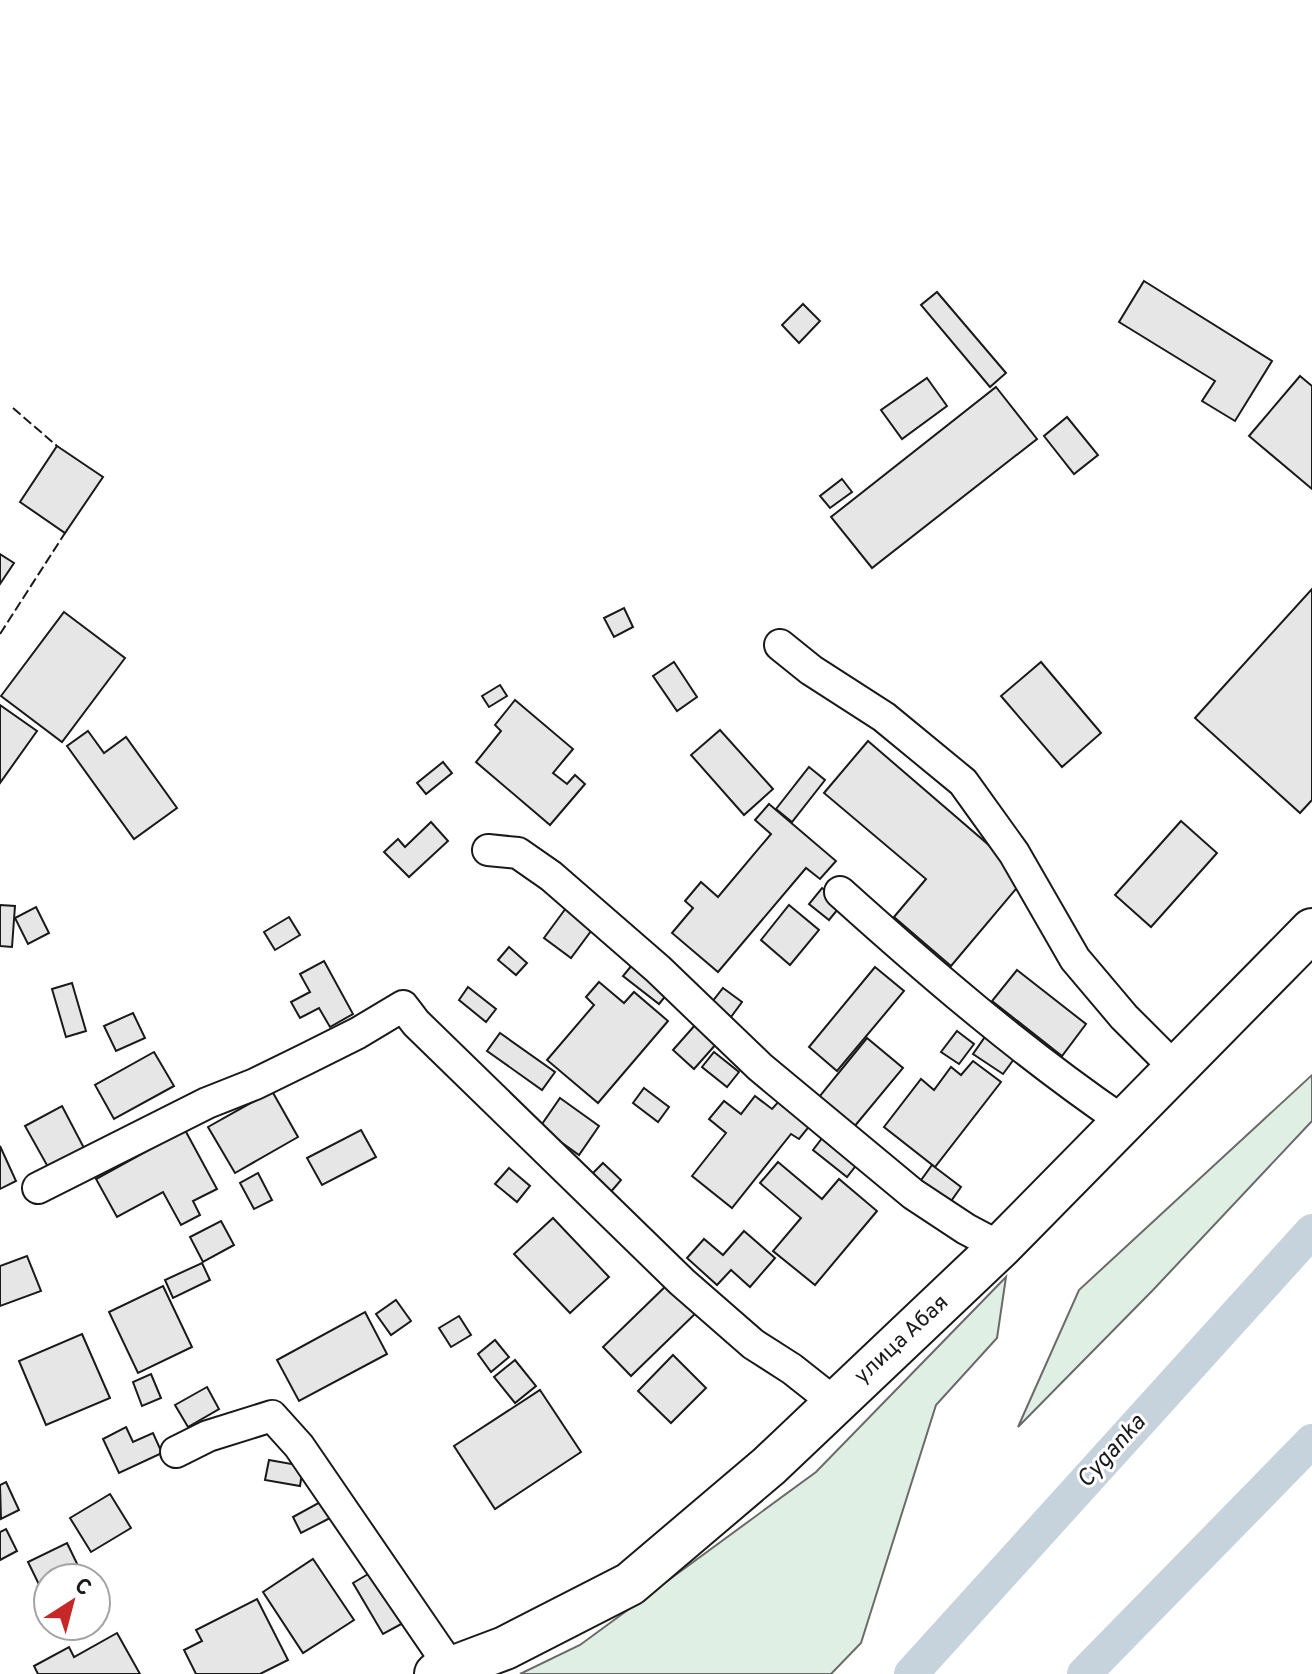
<svg xmlns="http://www.w3.org/2000/svg" width="1312" height="1674" font-family="Overpass,sans-serif">
<style>
.green{fill:#e0efe3;stroke:#6a6a6a;stroke-width:2}
.lines{fill:none;stroke-linecap:round;stroke-linejoin:round}
.canal{stroke:#c6d2dc;stroke-width:34}
.building{fill:#e6e6e6;stroke:#1a1a1a;stroke-width:2}
.street-casing{stroke:#1a1a1a;stroke-width:34}
.secondary-casing{stroke:#1a1a1a;stroke-width:46}
.street{stroke:#fff;stroke-width:30}
.secondary{stroke:#fff;stroke-width:42}
.fence{stroke:#1a1a1a;stroke-width:2;stroke-dasharray:10 4;stroke-linecap:butt}
.labels{text-anchor:middle;dominant-baseline:central;stroke-width:6;stroke-linejoin:round;paint-order:stroke}
.street-label{font-size:22px;fill:#1a1a1a;stroke:#fff}
.water-label{font-size:24px;font-style:italic;fill:#1a1a1a;stroke:#fff}
</style>
<rect width="100%" height="100%" fill="#fff"/>
<!-- green -->
<g class="green">
<polygon points="1312,1075 1312,1121 1153,1290 1018,1427 1079,1290"/>
<polygon points="1006,1277 997,1338 936,1405 861,1643 831,1674 520,1674 580,1645 816,1472"/>
</g>
<g class="lines">
<!-- canal -->
<g class="canal">
<polyline points="911,1674 1312,1231"/>
<polyline points="1084,1674 1312,1441"/>
</g>
</g>
<!-- building -->
<g class="building">
<polygon points="1144,281 1272,361 1235,421 1202,401 1215,381 1119,322"/>
<polygon points="937,292 1006,373 990,387 921,305"/>
<polygon points="803,304 820,321 799,343 782,325"/>
<polygon points="1300,376 1312,386 1312,489 1249,436"/>
<polygon points="927,378 947,406 902,439 881,410"/>
<polygon points="996,387 1037,439 872,568 831,517"/>
<polygon points="1067,417 1098,455 1074,474 1044,436"/>
<polygon points="57,446 103,477 65,533 20,502"/>
<polygon points="842,479 852,492 830,508 820,496"/>
<polygon points="0,554 14,563 0,584"/>
<polygon points="1312,589 1312,800 1300,813 1195,718"/>
<polygon points="624,608 633,627 614,637 604,618"/>
<polygon points="64,612 125,658 62,742 1,696"/>
<polygon points="674,662 697,697 677,711 653,676"/>
<polygon points="1041,662 1101,733 1062,767 1001,696"/>
<polygon points="500,685 507,696 489,707 482,696"/>
<polygon points="515,700 573,749 553,773 567,784 575,775 585,784 550,825 476,762 501,731 495,725"/>
<polygon points="0,705 37,731 0,783"/>
<polygon points="720,730 773,789 744,815 691,755"/>
<polygon points="88,731 104,753 126,737 177,808 134,839 67,746"/>
<polygon points="868,741 1026,877 951,966 894,917 926,879 824,793"/>
<polygon points="443,762 452,773 426,794 417,783"/>
<polygon points="809,767 825,780 792,822 776,809"/>
<polygon points="769,804 836,861 820,879 806,868 718,972 672,933 693,908 685,901 701,882 718,897 771,834 755,820"/>
<polygon points="1181,821 1217,853 1151,927 1115,895"/>
<polygon points="431,822 448,841 409,877 384,852 398,839 405,847"/>
<polygon points="822,888 843,903 829,920 809,904"/>
<polygon points="0,905 15,906 12,947 0,946"/>
<polygon points="789,905 819,930 790,965 761,940"/>
<polygon points="36,907 49,933 28,944 15,918"/>
<polygon points="566,908 594,927 571,958 544,938"/>
<polygon points="289,917 300,935 275,950 264,932"/>
<polygon points="509,947 527,963 516,975 498,960"/>
<polygon points="324,961 353,1014 330,1027 319,1008 300,1018 291,1002 310,992 300,974"/>
<polygon points="632,965 668,993 659,1004 623,976"/>
<polygon points="875,967 904,991 837,1071 809,1047"/>
<polygon points="1017,970 1086,1024 1062,1056 992,1001"/>
<polygon points="599,982 624,1003 634,992 668,1021 598,1103 547,1060 594,1005 586,997"/>
<polygon points="72,983 86,1031 66,1037 52,989"/>
<polygon points="468,987 496,1009 486,1022 459,1000"/>
<polygon points="723,988 742,1002 731,1017 712,1002"/>
<polygon points="133,1013 145,1038 116,1051 104,1026"/>
<polygon points="696,1024 717,1043 694,1069 673,1050"/>
<polygon points="957,1031 974,1044 959,1064 941,1052"/>
<polygon points="500,1033 555,1072 542,1090 487,1051"/>
<polygon points="987,1034 1017,1055 1003,1074 973,1054"/>
<polygon points="867,1038 903,1068 854,1127 819,1097"/>
<polygon points="154,1052 174,1086 114,1119 95,1085"/>
<polygon points="714,1052 739,1072 727,1087 702,1067"/>
<polygon points="973,1061 1001,1082 935,1167 884,1127 921,1079 934,1090 951,1067 961,1075"/>
<polygon points="644,1088 669,1107 658,1122 633,1103"/>
<polygon points="272,1091 298,1137 235,1173 208,1127"/>
<polygon points="755,1096 772,1109 781,1099 812,1123 799,1139 791,1134 732,1208 692,1176 726,1133 709,1119 724,1101 741,1114"/>
<polygon points="560,1098 599,1126 579,1155 540,1127"/>
<polygon points="62,1106 84,1148 48,1167 25,1126"/>
<polygon points="185,1130 217,1189 193,1201 200,1215 181,1225 163,1192 117,1217 96,1179"/>
<polygon points="361,1130 376,1157 322,1185 307,1158"/>
<polygon points="823,1137 858,1163 847,1177 813,1150"/>
<polygon points="0,1146 16,1181 0,1189"/>
<polygon points="778,1162 822,1199 839,1179 877,1211 815,1285 773,1251 801,1218 760,1183"/>
<polygon points="603,1163 621,1180 609,1194 590,1176"/>
<polygon points="932,1165 961,1187 949,1204 919,1183"/>
<polygon points="509,1168 530,1186 517,1202 495,1184"/>
<polygon points="258,1173 272,1200 254,1209 240,1183"/>
<polygon points="553,1218 609,1277 570,1313 514,1254"/>
<polygon points="221,1221 234,1245 203,1262 190,1237"/>
<polygon points="744,1231 775,1258 750,1287 731,1270 717,1285 687,1258 704,1239 723,1255"/>
<polygon points="27,1256 41,1291 0,1306 0,1266"/>
<polygon points="202,1263 210,1280 173,1298 165,1280"/>
<polygon points="671,1281 699,1310 631,1376 603,1347"/>
<polygon points="163,1286 192,1347 138,1373 109,1312"/>
<polygon points="396,1300 411,1321 391,1335 376,1314"/>
<polygon points="365,1312 387,1354 299,1401 277,1360"/>
<polygon points="459,1316 471,1335 451,1347 439,1328"/>
<polygon points="82,1334 110,1398 46,1425 19,1361"/>
<polygon points="495,1340 509,1357 491,1372 478,1354"/>
<polygon points="673,1355 706,1388 671,1423 638,1391"/>
<polygon points="515,1360 536,1386 515,1403 494,1377"/>
<polygon points="151,1374 161,1398 142,1406 133,1382"/>
<polygon points="207,1387 219,1409 188,1427 175,1405"/>
<polygon points="540,1390 581,1452 495,1509 454,1446"/>
<polygon points="126,1427 133,1442 153,1433 162,1453 119,1473 103,1439"/>
<polygon points="269,1460 303,1466 300,1486 265,1480"/>
<polygon points="6,1482 19,1510 1,1519 0,1485"/>
<polygon points="110,1494 131,1528 91,1552 70,1518"/>
<polygon points="322,1501 332,1517 301,1533 293,1517"/>
<polygon points="6,1529 17,1551 0,1560 0,1532"/>
<polygon points="67,1543 84,1578 48,1578 48,1603 28,1562"/>
<polygon points="313,1559 354,1620 303,1653 263,1592"/>
<polygon points="375,1570 405,1622 383,1634 353,1583"/>
<polygon points="257,1599 288,1660 260,1674 196,1674 184,1650 202,1641 196,1630"/>
<polygon points="117,1633 140,1674 38,1674 34,1666 69,1647 74,1657"/>
</g>
<g class="lines">
<defs>
<g id="street">
<polyline points="780,645 811,670 884,717 963,782 1014,853 1075,959 1124,1017 1176,1069"/>
<polyline points="488,850 518,853 551,876 658,969 760,1067 913,1194 966,1229 1000,1247"/>
<path d="M 840,892 C 931,974 1023,1053 1124,1122"/>
<polyline points="38,1188 207,1103 255,1084 304,1060 358,1033 403,1006 416,1023 682,1282 753,1344 792,1369 835,1403"/>
<polyline points="176,1452 208,1436 272,1416 299,1446 451,1668"/>
</g>
<polyline id="secondary" points="436,1674 505,1648 630,1584 769,1466 1000,1247 1312,930"/>
</defs>
<!-- street casing -->
<use href="#street" class="street-casing"/>
<!-- secondary casing -->
<use href="#secondary" class="secondary-casing"/>
<!-- street -->
<use href="#street" class="street"/>
<!-- secondary -->
<use href="#secondary" class="secondary"/>
<!-- fence -->
<g class="fence">
<polyline points="13,408 57,446"/>
<polyline points="0,634 65,533"/>
</g>
</g>
<g class="labels">
<!-- street labels -->
<g class="street-label">
<text transform="translate(902 1340) rotate(-43)">улица Абая</text>
</g>
<!-- water labels -->
<g class="water-label">
<text transform="translate(1112 1452) rotate(-48)">Cyganka</text>
</g>
</g>
<!-- north arrow -->
<g transform="translate(72 1602) rotate(36)"><circle r="38" fill="#ffffff" stroke="#a3a3a3" stroke-width="2"/>
<path d="M0-6L14 30L0 20L-14 30Z" fill="#c62828"/>
<text y="-12" font-size="22" font-weight="bold" text-anchor="middle" fill="#1a1a1a">С</text>
</g>
</svg>
